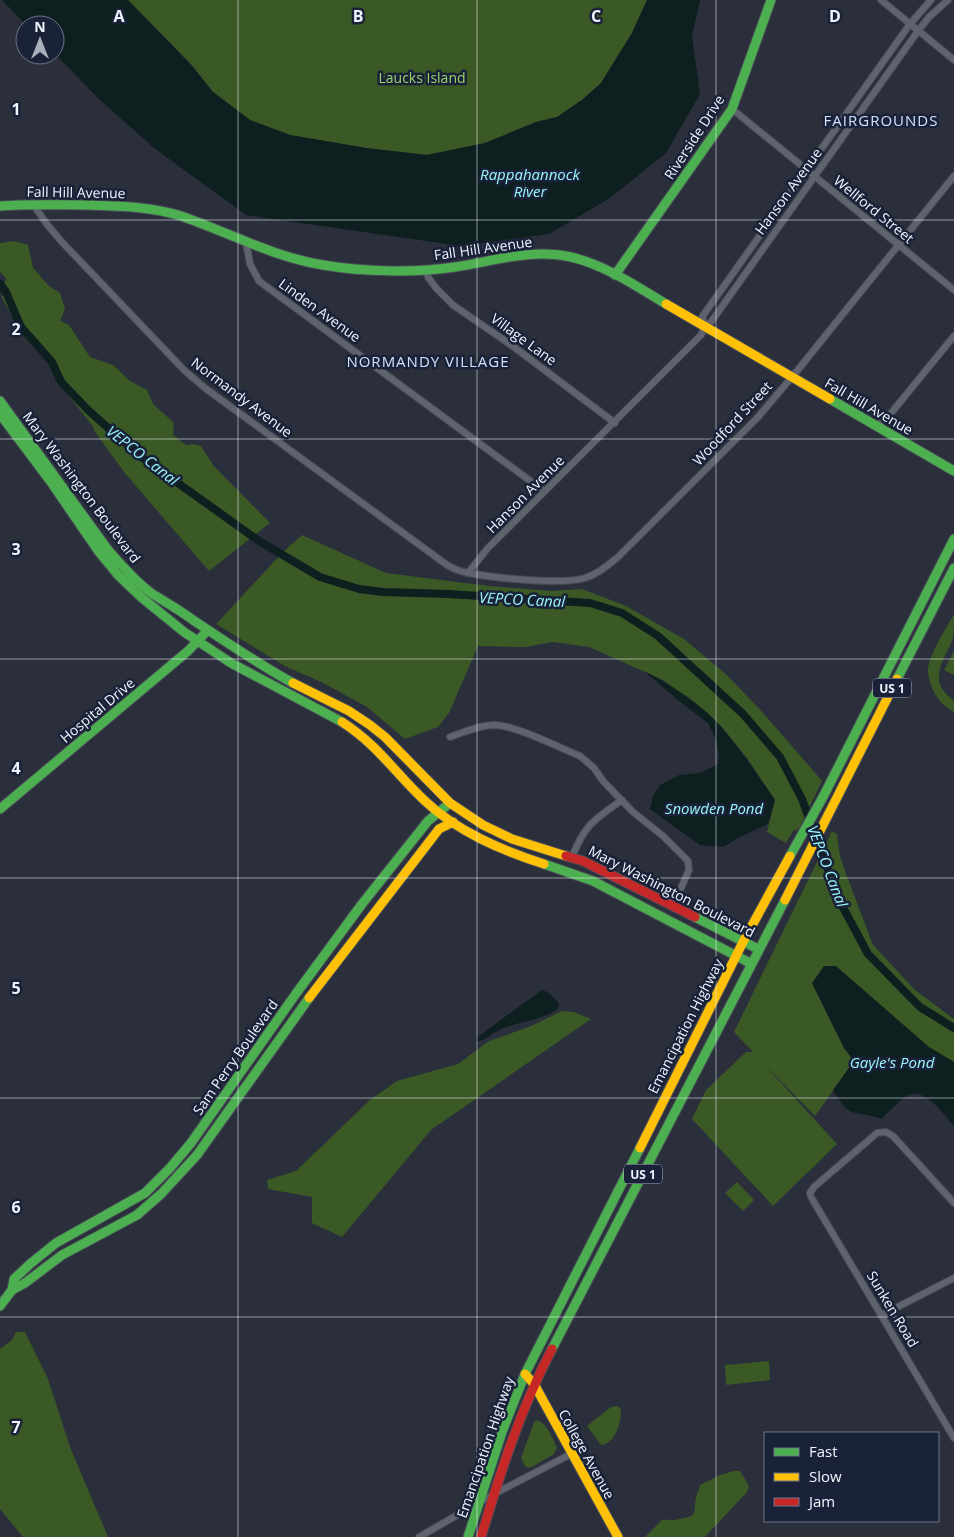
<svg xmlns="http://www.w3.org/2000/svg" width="954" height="1537" font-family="'Open Sans',sans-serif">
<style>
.green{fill:#3a5925}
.water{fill:#0e1f20}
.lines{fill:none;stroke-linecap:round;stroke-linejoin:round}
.canal{stroke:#0e1f20;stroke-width:8}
.street-casing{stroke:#484c56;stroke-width:8}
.fast-casing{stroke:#484c56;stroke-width:11}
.slow-casing{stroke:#484c56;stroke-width:11}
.jam-casing{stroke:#484c56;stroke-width:11}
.street{stroke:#5e636d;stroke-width:6}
.fast{stroke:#4caf50;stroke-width:9}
.slow{stroke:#ffc107;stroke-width:9}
.jam{stroke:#c62828;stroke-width:9}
.grid{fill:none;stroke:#eff4fd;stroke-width:1;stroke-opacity:0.55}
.labels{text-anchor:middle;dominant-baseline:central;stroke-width:5;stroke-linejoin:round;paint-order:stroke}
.shield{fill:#192238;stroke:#afb5c2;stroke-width:1}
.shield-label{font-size:12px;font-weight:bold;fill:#eff4fd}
.park-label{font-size:14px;fill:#99d56e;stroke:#192238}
.street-label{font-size:14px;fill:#eff4fd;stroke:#192238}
.neighbourhood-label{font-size:15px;letter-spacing:1px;fill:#d2e0fe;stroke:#192238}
.water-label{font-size:15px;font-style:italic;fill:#99f6f9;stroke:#192238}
.grid-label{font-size:16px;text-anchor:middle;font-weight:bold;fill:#eff4fd;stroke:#192238;stroke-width:5;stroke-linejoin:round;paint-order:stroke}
</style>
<rect width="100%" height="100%" fill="#2a2f3b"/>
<!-- green -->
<g class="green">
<polygon points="128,0 647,0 632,33 601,83 582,100 557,117 536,122 485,143 427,155 366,148 290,135 250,120 213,92 191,64"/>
<polygon points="14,241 28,245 33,268 49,286 60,293 65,309 60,321 69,325 90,357 113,365 130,381 147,390 153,404 174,423 173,435 186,445 192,444 201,446 213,465 270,523 209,571 124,472 95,432 92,425 60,385 48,362 24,337 2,298 6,278 0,272 0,243"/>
<polygon points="302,535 386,573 489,586 552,591 582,589 626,606 684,639 728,676 765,715 822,781 799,829 793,831 786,843 767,832 775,800 747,758 721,726 706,712 663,680 589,647 553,642 525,647 478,646 449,713 438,727 405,739 367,707 323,683 285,666 216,624 284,551"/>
<path d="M 954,614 C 954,621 954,631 953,638 C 944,662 926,680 954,701 L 954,712 C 944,707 938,700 933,690 C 931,684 928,677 928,671 C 928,655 947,628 954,614 Z"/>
<polygon points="954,651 954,675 944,670"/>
<polygon points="832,831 837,834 840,856 846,874 873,945 915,990 954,1019 954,1062 812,983 844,1048 854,1061 815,1116 763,1063 837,1144 773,1206 692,1119 706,1090 746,1052 753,1052 734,1032"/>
<polygon points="562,1011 574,1012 591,1019 431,1130 342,1237 312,1223 312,1197 268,1189 267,1180 296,1171 370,1100 397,1081 458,1064 489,1041 529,1027"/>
<polygon points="737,1182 754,1200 743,1211 725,1193"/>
<polygon points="16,1332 25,1332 48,1379 70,1447 108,1537 23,1537 0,1509 0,1349 12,1340"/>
<polygon points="769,1361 770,1380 726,1385 725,1365"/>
<path d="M 617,1406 L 621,1409 C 621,1422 616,1443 601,1445 L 587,1426 L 611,1407 Z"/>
<path d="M 536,1420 C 547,1422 552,1438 557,1447 L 554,1454 L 530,1468 L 525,1466 L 521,1458 L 534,1422 Z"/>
<path d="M 734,1471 L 740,1471 L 749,1486 L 747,1492 L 705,1537 L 645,1537 L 662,1520 C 668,1519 673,1521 679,1519 C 699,1516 693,1514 696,1497 C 697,1494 699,1489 700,1485 L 720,1475 Z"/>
</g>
<!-- water -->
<g class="water">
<polygon points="2,0 128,0 191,65 213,92 250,120 290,135 366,148 427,155 485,143 536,122 557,117 582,100 601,83 632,33 647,0 700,0 692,36 700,94 666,153 610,198 549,234 461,246 246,215 154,148 99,99 55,54 55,25 26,25"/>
<path d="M 644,671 C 670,684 703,705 722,728 C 742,751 758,776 775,800 L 768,824 L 740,837 L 723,847 L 700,845 L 650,809 L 653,796 L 660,785 L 679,775 L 700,773 L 718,764 L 719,757 L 716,740 L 708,723 L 679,701 Z"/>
<path d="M 824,966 L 836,966 L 929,1047 L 954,1062 L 954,1126 C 943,1114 923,1084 905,1097 C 897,1103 889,1111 882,1119 C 853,1109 851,1121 833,1090 L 854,1061 L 844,1048 L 812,983 Z"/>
<path d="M 542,990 L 547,992 L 559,1003 L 558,1009 C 540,1021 520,1021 501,1029 C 492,1033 485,1041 476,1042 L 476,1038 Z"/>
</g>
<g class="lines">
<!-- canal -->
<polyline class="canal" points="0,284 6,292 21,327 52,362 61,382 89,411 140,456 259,541 320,577 359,589 383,592 449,594 590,603 622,613 658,636 743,714 780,757 802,799 839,900 868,954 920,1007 954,1028"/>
<defs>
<g id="street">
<polyline points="881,0 954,60"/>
<polyline points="732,109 954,290"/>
<path d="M 33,204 L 46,223 L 61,241 L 185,371 L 205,388 L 447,565 C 454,569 461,572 469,573 C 494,578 562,585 585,578 C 598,574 608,565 618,557 L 758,417 L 797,371 L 954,176"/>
<polyline points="246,242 250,264 259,281 544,491"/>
<polyline points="426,269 428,277 436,288 453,305 514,347 615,423"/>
<polyline points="705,326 711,322 918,31 929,17 948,0"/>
<polyline points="878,426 892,412 954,336"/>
<polyline points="468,573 487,549 701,335 705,326 702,317 910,24 931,0"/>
<path d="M 450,737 C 464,732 480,725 495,725 C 517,726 558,747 580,756 L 594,768 L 603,781 L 633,812 L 663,836 L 688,861 L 689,870 L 681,888 L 668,904"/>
<path d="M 572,857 C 585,824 594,820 622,800"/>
<polyline points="954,1203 893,1136 886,1132 877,1133 814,1187 810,1193 811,1197 954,1438"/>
<polyline points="882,1315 954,1278"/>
<polyline points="419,1537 494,1494 571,1454"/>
</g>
<g id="fast">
<path d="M 0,206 C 28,204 55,205 83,205 C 116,206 149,206 181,216 C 228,232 273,257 323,265 C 364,272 415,273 455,267 C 494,261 533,248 571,257 C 605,265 636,286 666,304"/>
<polyline points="615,275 732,109 771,0"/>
<polyline points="830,399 954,471"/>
<path d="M 0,401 L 108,550 C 121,565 135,581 151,593 C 165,602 180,610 193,620 C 226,642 258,664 293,683"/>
<polyline points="0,414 51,482 99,552 118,575 141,597 184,632 231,663 342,722"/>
<polyline points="897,679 954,568"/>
<polyline points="0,809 188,651 208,630"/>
<polyline points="790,856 823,797 954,539"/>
<polyline points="544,864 593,881 750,963"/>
<polyline points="695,917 758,949"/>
<polyline points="12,1290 25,1283 62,1255 137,1215 161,1194 197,1155 309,998"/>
<polyline points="0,1306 12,1290 14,1279 30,1264 56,1243 145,1193 170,1168 191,1143 295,995 362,904 428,821 450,803"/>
<polyline points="552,1349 785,900"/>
<polyline points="468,1537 502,1432 525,1374 640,1148"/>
</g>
<g id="slow">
<polyline points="666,304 830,399"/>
<polyline points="293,683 349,711 370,725 385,737 450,803 483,825 512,839 566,856"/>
<path d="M 342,722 C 378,745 395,773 425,801 C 458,832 501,850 544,864"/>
<polyline points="785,900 897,679"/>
<polyline points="309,998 439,829 453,822"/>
<polyline points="640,1148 743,942 790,856"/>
<polyline points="525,1374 534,1384 618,1537"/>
</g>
<g id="jam">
<polyline points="566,856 583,861 695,917"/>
<path d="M 481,1537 C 501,1471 520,1410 552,1349"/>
</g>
</defs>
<!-- street casing -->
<use href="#street" class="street-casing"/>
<!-- fast casing -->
<use href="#fast" class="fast-casing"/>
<!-- slow casing -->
<use href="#slow" class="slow-casing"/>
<!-- jam casing -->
<use href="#jam" class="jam-casing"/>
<!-- street -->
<use href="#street" class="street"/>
<!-- fast -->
<use href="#fast" class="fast"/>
<!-- slow -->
<use href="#slow" class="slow"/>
<!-- jam -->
<use href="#jam" class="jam"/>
</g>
<!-- grid -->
<path class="grid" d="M 238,0 L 238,1537M 477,0 L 477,1537M 716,0 L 716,1537M 0,220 L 954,220M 0,439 L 954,439M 0,659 L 954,659M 0,878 L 954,878M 0,1098 L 954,1098M 0,1317 L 954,1317"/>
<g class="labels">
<!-- shield labels -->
<g class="shield">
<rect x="873" y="678.5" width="38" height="19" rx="4"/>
<rect x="624" y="1164.5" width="38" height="19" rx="4"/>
</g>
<g class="shield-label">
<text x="892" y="688">US 1</text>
<text x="643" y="1174">US 1</text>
</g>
<!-- park labels -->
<g class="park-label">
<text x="422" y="77">Laucks Island</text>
</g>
<!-- street labels -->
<g class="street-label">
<text transform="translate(694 137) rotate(-57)">Riverside Drive</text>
<text transform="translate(788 191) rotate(-54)">Hanson Avenue</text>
<text transform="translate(76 192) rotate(1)">Fall Hill Avenue</text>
<text transform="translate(874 209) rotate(39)">Wellford Street</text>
<text transform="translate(483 248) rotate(-8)">Fall Hill Avenue</text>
<text transform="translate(320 310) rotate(36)">Linden Avenue</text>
<text transform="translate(524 339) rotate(36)">Village Lane</text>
<text transform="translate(242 397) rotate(37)">Normandy Avenue</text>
<text transform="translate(869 406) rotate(30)">Fall Hill Avenue</text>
<text transform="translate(732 423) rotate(-47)">Woodford Street</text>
<text transform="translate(82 487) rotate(53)">Mary Washington Boulevard</text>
<text transform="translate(525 494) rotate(-45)">Hanson Avenue</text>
<text transform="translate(97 710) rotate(-40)">Hospital Drive</text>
<text transform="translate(672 891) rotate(27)">Mary Washington Boulevard</text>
<text transform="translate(685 1026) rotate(-63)">Emancipation Highway</text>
<text transform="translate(235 1057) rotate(-55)">Sam Perry Boulevard</text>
<text transform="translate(893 1309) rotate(59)">Sunken Road</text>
<text transform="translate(485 1447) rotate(-71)">Emancipation Highway</text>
<text transform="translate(587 1454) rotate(61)">College Avenue</text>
</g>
<!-- neighbourhood labels -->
<g class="neighbourhood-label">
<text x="881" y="120">FAIRGROUNDS</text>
<text x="428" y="361">NORMANDY VILLAGE</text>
</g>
<!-- water labels -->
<g class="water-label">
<text x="530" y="174">Rappahannock<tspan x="530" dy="17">River</tspan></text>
<text transform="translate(143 455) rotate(38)">VEPCO Canal</text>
<text transform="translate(522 599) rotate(3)">VEPCO Canal</text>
<text x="714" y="808">Snowden Pond</text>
<text transform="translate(828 866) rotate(69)">VEPCO Canal</text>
<text x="892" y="1062">Gayle's Pond</text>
</g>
</g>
<g class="grid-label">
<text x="119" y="22">A</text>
<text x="358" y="22">B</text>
<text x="596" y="22">C</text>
<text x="835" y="22">D</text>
<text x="16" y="115">1</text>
<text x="16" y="335">2</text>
<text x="16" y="555">3</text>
<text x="16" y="774">4</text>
<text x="16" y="994">5</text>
<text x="16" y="1213">6</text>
<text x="16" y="1433">7</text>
</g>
<!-- legend -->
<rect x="764" y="1432" width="175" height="90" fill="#192238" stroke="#6f7687"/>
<rect x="774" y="1448" width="25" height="8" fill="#4caf50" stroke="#6f7687"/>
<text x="809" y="1457" font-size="15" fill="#eff4fd">Fast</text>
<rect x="774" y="1473" width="25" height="8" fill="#ffc107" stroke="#6f7687"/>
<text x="809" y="1482" font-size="15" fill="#eff4fd">Slow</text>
<rect x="774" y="1498" width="25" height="8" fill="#c62828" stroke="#6f7687"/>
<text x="809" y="1507" font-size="15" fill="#eff4fd">Jam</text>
<!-- north arrow -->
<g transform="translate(40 40)"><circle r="24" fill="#192238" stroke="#6f7687"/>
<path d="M0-4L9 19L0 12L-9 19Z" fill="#aaafb9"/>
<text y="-8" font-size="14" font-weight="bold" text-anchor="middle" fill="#eff4fd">N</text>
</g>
</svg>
